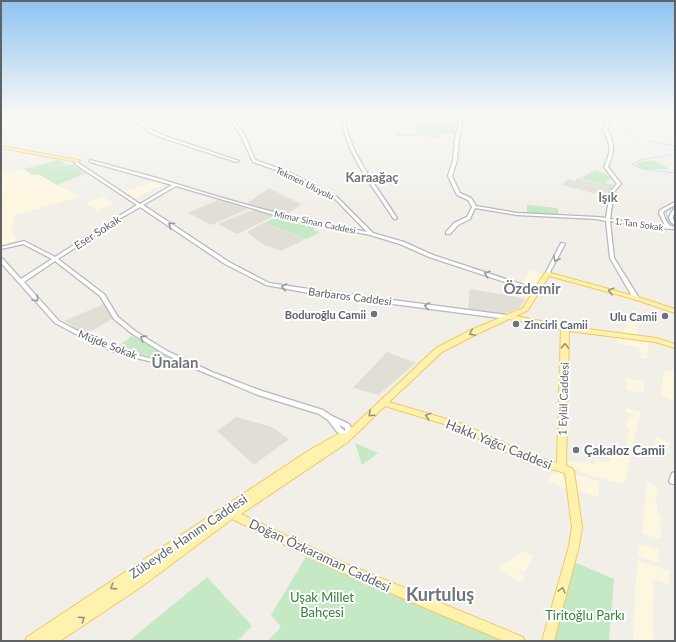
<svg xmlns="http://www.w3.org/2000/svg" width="676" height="642" font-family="Lato,sans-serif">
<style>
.commercial{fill:#fef7e0}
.education{fill:#e1ded6}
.green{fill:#c5e8c5}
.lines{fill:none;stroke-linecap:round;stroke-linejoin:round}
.stream{stroke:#aadaff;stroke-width:1}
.minor-casing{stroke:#b5b8bc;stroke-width:2.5}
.major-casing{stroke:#f2c960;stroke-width:2}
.minor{fill:#fff;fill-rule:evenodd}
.major{fill:#fff2af;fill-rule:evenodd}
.oneway{stroke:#979a9d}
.oneway2{stroke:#979581}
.worship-dot{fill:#6b7280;stroke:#fff;stroke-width:1.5}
.labels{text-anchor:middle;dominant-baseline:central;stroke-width:4;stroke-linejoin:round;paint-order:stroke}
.far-street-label{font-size:9px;fill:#5f6368;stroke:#fff}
.street-label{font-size:11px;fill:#5f6368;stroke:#fff}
.worship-label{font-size:11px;font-weight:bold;fill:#5b616d;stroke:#fff;text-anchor:end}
.far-district-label{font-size:13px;font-weight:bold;fill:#70757a;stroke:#fff}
.near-street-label{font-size:13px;fill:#5f6368;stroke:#fff}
.near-worship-label{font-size:13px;font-weight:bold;fill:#5b616d;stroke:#fff;text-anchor:start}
.near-park-label{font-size:13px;fill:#348238;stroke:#fff}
.district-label{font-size:15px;font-weight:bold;fill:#70757a;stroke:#fff}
.near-district-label{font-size:18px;font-weight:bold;fill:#70757a;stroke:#fff}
</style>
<rect width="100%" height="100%" fill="#f1efe8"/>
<!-- commercial -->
<g class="commercial">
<polygon points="24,169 33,176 38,174 80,197 15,215 11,230 16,240 1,246 1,202 34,192 1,202 1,172 5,171 9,173"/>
<polygon points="156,180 167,183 134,198 124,192"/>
<polygon points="104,197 114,204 96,210 86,202"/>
<polygon points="530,270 543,274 535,287 522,283"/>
<polygon points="627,317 637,320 637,334 624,333"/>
<polygon points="617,337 647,341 649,342 647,359 641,358 641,354 639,353 640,348 617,343"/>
<polygon points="664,370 675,373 675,401 661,396"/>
<polygon points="626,378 644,382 644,393 627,390"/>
<polygon points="626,408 641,412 632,446 626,445 630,428 627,427 628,422 630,416 633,417 633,414 626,412"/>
<polygon points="656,437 670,443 669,448 666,447 663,457 654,453"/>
<polygon points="611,446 632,451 624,484 595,477 568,467 569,460 578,464 586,462 595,465 596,459 609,462 610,464"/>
<polygon points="556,469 563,471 566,488 548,481"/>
<polygon points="575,475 599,481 599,497 576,490 574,476"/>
<polygon points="647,482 658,487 655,504 657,505 657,514 660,515 661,539 642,534"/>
<polygon points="640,544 658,549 659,563 638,556"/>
<polygon points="523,551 533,556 524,573 520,570 519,573 525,577 521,583 500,569 505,563 506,564"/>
<polygon points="638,561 669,571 670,585 652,579 651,581 654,582 653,630 655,641 633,641 635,589"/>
</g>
<!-- education -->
<g class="education">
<polygon points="577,178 597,183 612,187 609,193 597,191 596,194 562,185 568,179 575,181"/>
<polygon points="269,188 301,204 287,215 246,204"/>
<polygon points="218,200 248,209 211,225 188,213"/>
<polygon points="253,210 274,216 237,234 218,224"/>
<polygon points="263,223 306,239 281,251 264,245 247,232"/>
<polygon points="470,289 506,295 526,299 519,308 503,314 468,310"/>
<polygon points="104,304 114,318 86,334 64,321"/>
<polygon points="387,352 416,363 378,395 353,388"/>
<polygon points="236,417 272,427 289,439 254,465 217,431"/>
</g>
<!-- green -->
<g class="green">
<polygon points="434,115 459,116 454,134 442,133 438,138 428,136 398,136 396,133 416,133 415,122 429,122 429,121 433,121"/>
<polygon points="58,160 66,163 63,164 72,165 86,173 57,185 38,174 33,175 24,169"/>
<polygon points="653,160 669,169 645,169 637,166 636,163"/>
<polygon points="596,170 612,178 604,183 614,185 612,187 581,178"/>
<polygon points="527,205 557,208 559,215 527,214"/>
<polygon points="277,217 317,225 313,230 320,232 307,239 264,223"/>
<polygon points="132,336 172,358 169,361 116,348"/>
<polygon points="355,443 378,453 362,465"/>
<polygon points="306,557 503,641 268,641 281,627 271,615"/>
<polygon points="572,561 614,579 609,641 552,641"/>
<polygon points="207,577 252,626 237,641 129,641"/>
</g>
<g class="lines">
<!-- stream -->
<g class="stream">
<polyline points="618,120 627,132 640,139"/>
<polyline points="649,141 675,146"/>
<polyline points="675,154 641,160 632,164 642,169 675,173"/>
<polyline points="669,223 666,212 675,207"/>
</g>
<defs>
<g id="minor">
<polygon points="117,115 121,115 144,122 151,130 165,136 239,161 236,162 163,138 149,132 142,124"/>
<path d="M 225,115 L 228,115 L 231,118 L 233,115 L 235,115 L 234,120 L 244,134 L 255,160 L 289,172 L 337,197 L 373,233 L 404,242 L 433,255 L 539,290 L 540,291 L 537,293 L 535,292 L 429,257 L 400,244 L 370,235 L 278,216 L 176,186 L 143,205 L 229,262 L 269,283 L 309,289 L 507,315 L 510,317 L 507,319 L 309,293 L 266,285 L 225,264 L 140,207 L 121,218 L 58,259 L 104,294 L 118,317 L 135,331 L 167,351 L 212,372 L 262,391 L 323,410 L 332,416 L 349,424 L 352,429 L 350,438 L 348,439 L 337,432 L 328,420 L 319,414 L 258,395 L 208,374 L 189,366 L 170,365 L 153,362 L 136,358 L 117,353 L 85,339 L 55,323 L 1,263 L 1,259 L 3,259 L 21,279 L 52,259 L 23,244 L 1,249 L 1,247 L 24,241 L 55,257 L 119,216 L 137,205 L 75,164 L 75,162 L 77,162 L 140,204 L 172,185 L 90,162 L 90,160 L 157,178 L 219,197 L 280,214 L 367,232 L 335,199 L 287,174 L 253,162 L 240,134 L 231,121 ZM 55,261 L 100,296 L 114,319 L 131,333 L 163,353 L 181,362 L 153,359 L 137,355 L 105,344 L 74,329 L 59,321 L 24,282 ZM 339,425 L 345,428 L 345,431 L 341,428 Z"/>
<path d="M 342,115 L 344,115 C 345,119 345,123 346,127 C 354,159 380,191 397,218 L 396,219 L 394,219 L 393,218 C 375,189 342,150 342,115 Z"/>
<path d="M 461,115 L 463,115 L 459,139 L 457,160 L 452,176 L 460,193 L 471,198 L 476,206 L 517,213 L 597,217 L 606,218 L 610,192 L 617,184 L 604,167 C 612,150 611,146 603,129 L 605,126 L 606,119 L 611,115 L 614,115 L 609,120 L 609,126 L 607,129 C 615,146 615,150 608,167 L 621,184 L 614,192 L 610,219 L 654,226 L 665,226 L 659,213 L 660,210 L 675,202 L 675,205 L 664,211 L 663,213 C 666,220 667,226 675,227 L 675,229 L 654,228 L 610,221 L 614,258 L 639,298 L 638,299 L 636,300 L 633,298 L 610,258 L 606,221 L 597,219 L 517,215 L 475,208 L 470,219 L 458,225 L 450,234 L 446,234 L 446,232 L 454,223 L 467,217 L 472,207 L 468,200 L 457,195 L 448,176 L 453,160 L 455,139 Z"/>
<path d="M 674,209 L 675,209 C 675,212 674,213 673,216 C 672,219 675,222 675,225 C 667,220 668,216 674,209 Z"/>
<polygon points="561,243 563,243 565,244 549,274 547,275 545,275 545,274"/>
<polygon points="675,472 675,483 673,484 670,483 669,481 672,473"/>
</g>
<g id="major">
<polygon points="1,146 78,160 80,161 78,162 1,148"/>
<path d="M 547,272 L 638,297 L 675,309 L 675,313 L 634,299 L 549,276 L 528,310 L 516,316 L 565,326 L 656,338 L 675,344 L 675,348 L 655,342 L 569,331 L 566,466 L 572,468 L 574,471 L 582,527 L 579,546 L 554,641 L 542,641 L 569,546 L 572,527 L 565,473 L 527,462 L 457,428 L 385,406 L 348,442 L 241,514 L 342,562 L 523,637 L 525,641 L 504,641 L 442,615 L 334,569 L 232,519 L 141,587 L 60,641 L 43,641 L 44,640 L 42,641 L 25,641 L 27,637 L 308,451 L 338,434 L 346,433 L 436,348 L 471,330 L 523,308 L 544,274 ZM 509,319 L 561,329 L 557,463 L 533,456 L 463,424 L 389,402 L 442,352 L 477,334 Z"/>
</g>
</defs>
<!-- minor casing -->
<use href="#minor" class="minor-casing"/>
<!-- major casing -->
<use href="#major" class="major-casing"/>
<!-- minor -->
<use href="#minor" class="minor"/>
<!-- major -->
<use href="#major" class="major"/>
</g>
<!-- one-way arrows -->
<defs><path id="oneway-chevron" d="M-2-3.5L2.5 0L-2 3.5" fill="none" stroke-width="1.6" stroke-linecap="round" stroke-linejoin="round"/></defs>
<g class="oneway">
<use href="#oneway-chevron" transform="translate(171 225) rotate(-146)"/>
<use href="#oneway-chevron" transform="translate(556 259) rotate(118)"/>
<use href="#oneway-chevron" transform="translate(487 274) rotate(-162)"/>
<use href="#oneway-chevron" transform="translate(284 287) rotate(-169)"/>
<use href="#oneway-chevron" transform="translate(36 299) rotate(47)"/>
<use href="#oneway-chevron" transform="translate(427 306) rotate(-173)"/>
<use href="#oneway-chevron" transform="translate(143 338) rotate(-148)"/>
</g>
<g class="oneway2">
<use href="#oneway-chevron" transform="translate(611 291) rotate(-165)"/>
<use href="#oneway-chevron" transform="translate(472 333) rotate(154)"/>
<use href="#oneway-chevron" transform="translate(565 346) rotate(-88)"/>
<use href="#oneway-chevron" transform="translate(371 414) rotate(138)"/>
<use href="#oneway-chevron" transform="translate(428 416) rotate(-163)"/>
<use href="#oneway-chevron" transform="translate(113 587) rotate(147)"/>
<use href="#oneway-chevron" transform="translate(562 590) rotate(-75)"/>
<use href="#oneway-chevron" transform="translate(82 619) rotate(-34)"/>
</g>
<!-- sky -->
<linearGradient id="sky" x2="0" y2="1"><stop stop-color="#8fc3f1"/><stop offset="0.56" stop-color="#f9f8f5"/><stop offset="1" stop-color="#f9f8f5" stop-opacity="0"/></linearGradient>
<rect width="676" height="205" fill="url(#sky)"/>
<!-- markers -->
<g class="worship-dot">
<circle cx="374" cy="314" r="4"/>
<circle cx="665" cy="316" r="4"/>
<circle cx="516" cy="324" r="4"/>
<circle cx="576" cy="450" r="4"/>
</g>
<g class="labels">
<!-- far-street labels -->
<g class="far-street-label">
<text transform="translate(305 183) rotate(26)">Tekmen Uluyolu</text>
<text transform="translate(315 222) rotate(12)">Mimar Sinan Caddesi</text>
<text transform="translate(639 224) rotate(8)">1. Tan Sokak</text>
</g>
<!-- street labels -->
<g class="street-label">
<text transform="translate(97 232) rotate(-33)">Eser Sokak</text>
<text transform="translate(350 296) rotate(7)">Barbaros Caddesi</text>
<text transform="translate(108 344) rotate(21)">Müjde Sokak</text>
<text transform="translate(563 399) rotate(-88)">1 Eylül Caddesi</text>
</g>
<!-- worship labels -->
<g class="worship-label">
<text x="366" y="314">Boduroğlu Camii</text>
<text x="657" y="316">Ulu Camii</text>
<text x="524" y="324" text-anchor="start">Zincirli Camii</text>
</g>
<!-- far-district labels -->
<g class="far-district-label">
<text x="372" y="177">Karaağaç</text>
<text x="608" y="197">Işık</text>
</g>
<!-- near-street labels -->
<g class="near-street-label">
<text transform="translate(499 444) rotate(22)">Hakkı Yağcı Caddesi</text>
<text transform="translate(188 536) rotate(-34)">Zübeyde Hanım Caddesi</text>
<text transform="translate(320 555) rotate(25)">Doğan Özkaraman Caddesi</text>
</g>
<!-- near-worship labels -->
<g class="near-worship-label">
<text x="584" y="450">Çakaloz Camii</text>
</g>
<!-- near-park labels -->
<g class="near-park-label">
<text x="322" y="597">Uşak Millet<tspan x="322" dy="15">Bahçesi</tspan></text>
<text x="585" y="615">Tiritoğlu Parkı</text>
</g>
<!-- district labels -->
<g class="district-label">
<text x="532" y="288">Özdemir</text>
<text x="175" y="362">Ünalan</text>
</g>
<!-- near-district labels -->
<g class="near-district-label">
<text x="440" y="594">Kurtuluş</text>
</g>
</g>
<!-- border -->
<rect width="676" height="642" fill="none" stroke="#5f6368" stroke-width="4"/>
</svg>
